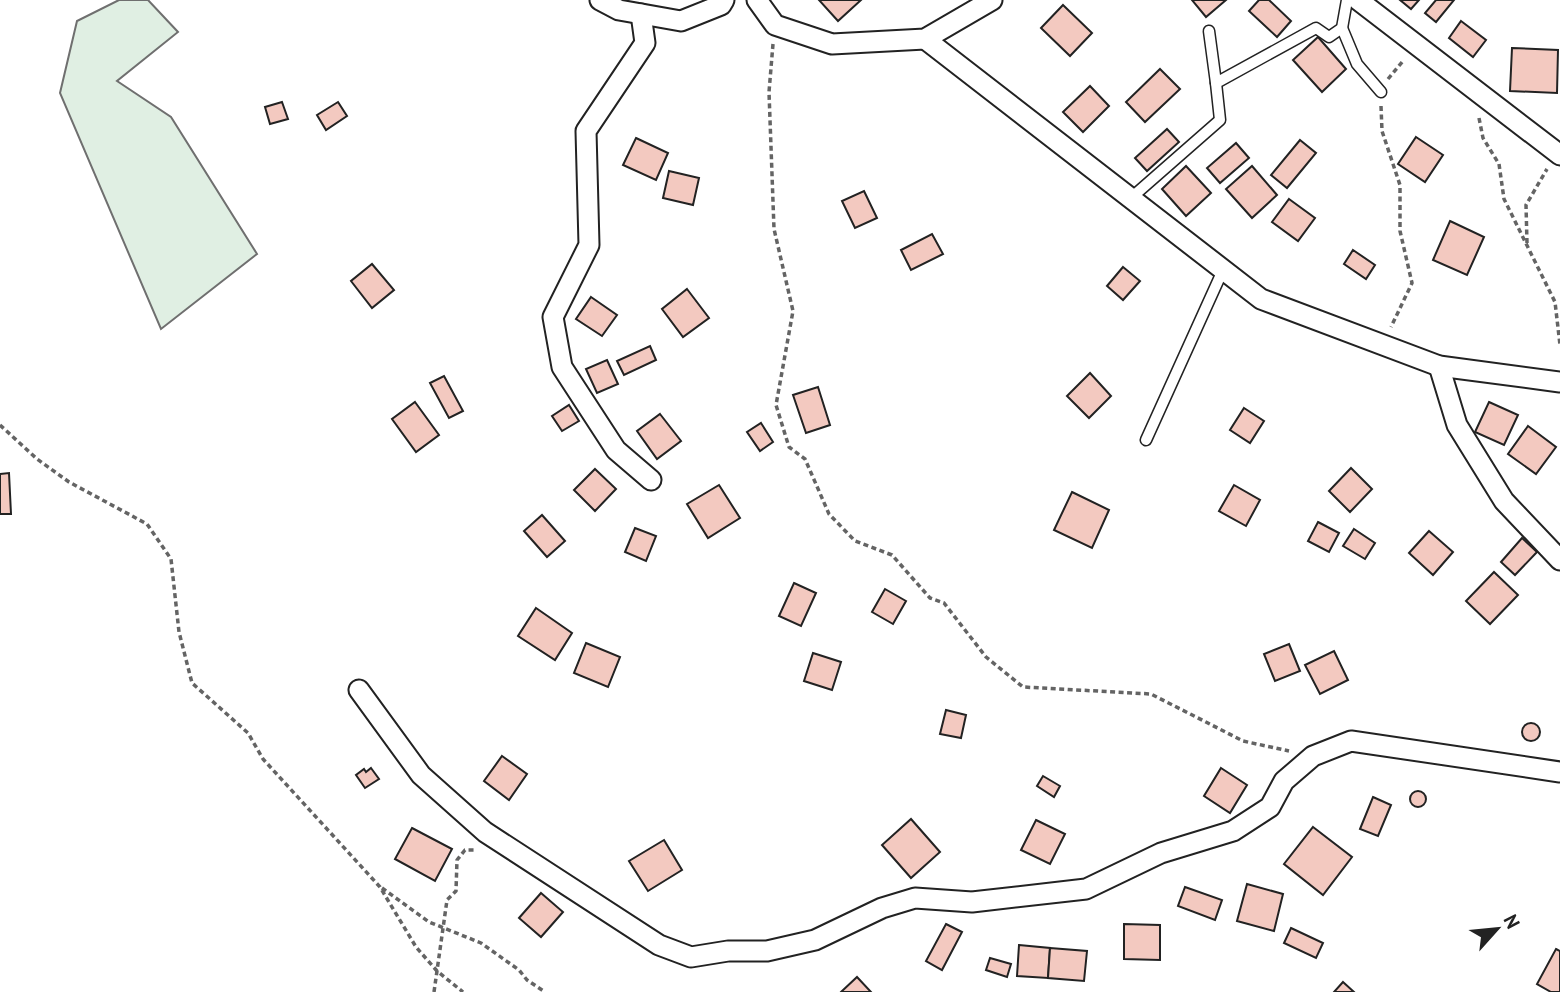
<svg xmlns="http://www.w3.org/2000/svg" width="1560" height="992" font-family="'PT Sans',sans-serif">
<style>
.green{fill:#e0efe3;stroke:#6f6f6f;stroke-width:2}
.building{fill:#f3c9c0;stroke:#222;stroke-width:2}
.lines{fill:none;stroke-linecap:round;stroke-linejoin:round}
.service-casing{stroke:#222;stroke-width:13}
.minor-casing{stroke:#222;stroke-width:23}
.path{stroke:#646464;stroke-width:3.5;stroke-dasharray:5 3.5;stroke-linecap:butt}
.service{stroke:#fff;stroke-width:10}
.minor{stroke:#fff;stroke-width:19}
</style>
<rect width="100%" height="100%" fill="#fff"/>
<!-- green -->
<polygon class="green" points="119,0 148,0 178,32 117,81 171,117 257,254 161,329 60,93 77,21"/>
<!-- building -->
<g class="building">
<polygon points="819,0 861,0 838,21"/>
<polygon points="1192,0 1226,0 1206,17"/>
<polygon points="1259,0 1269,0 1291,21 1277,37 1249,11"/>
<polygon points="1400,0 1419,0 1411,9"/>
<polygon points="1436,0 1454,0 1436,22 1425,13"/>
<polygon points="1063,5 1092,33 1070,56 1041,28"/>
<polygon points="1461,21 1486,40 1473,57 1449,38"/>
<polygon points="1318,37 1346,69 1322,92 1293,60"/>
<polygon points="1512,48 1558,50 1557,93 1510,91"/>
<polygon points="1160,69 1180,89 1145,122 1126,102"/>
<polygon points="1090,86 1109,106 1083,132 1063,112"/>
<polygon points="282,102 288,119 270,124 265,107"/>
<polygon points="338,102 347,116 326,130 317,115"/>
<polygon points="1167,129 1179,142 1147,171 1135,158"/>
<polygon points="1416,137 1443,155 1425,182 1398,164"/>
<polygon points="636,138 668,153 656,180 623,165"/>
<polygon points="1300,140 1316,153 1287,188 1271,175"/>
<polygon points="1236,143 1249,158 1220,183 1207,168"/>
<polygon points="1186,166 1211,193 1186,216 1162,189"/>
<polygon points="1252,166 1277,195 1252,218 1226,189"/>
<polygon points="669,171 699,178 693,205 663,198"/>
<polygon points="864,191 877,218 855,228 842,201"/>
<polygon points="1289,199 1315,218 1298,241 1272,222"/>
<polygon points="1450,221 1484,237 1467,275 1433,260"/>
<polygon points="932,234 943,254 911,270 901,250"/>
<polygon points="1353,250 1375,265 1366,279 1344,264"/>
<polygon points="372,264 394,290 372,308 351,281"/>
<polygon points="1123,267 1140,281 1123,300 1107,286"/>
<polygon points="687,289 709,318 683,337 662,309"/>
<polygon points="591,297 617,315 602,336 576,319"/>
<polygon points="650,346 656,360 624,375 617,361"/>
<polygon points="607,360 618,384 597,393 586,369"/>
<polygon points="1090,373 1111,396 1089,418 1067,396"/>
<polygon points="444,376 463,411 449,418 430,383"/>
<polygon points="818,387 830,425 806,433 793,395"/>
<polygon points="415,402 439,435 416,452 392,419"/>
<polygon points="1489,402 1518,415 1504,445 1475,432"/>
<polygon points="569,405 579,421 562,431 552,416"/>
<polygon points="1244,408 1264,421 1250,443 1230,430"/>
<polygon points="660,414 681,441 657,459 637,431"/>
<polygon points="761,423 773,442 760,451 747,432"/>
<polygon points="1528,426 1556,447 1536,474 1508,454"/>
<polygon points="1351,468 1372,489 1350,512 1329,491"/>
<polygon points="595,469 616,489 595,511 574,490"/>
<polygon points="9,473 11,514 0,514 0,474"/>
<polygon points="719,485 740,518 708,538 687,504"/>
<polygon points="1234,485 1260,500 1246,526 1219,511"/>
<polygon points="1072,492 1109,510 1092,548 1054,530"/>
<polygon points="542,515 565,541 547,557 524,531"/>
<polygon points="1318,522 1339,533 1329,552 1308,541"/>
<polygon points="635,528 656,536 646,561 625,552"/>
<polygon points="1354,529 1375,543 1365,559 1343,546"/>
<polygon points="1429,531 1453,552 1433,575 1409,553"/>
<polygon points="1522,538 1537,552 1515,575 1501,562"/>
<polygon points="1494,572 1518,595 1490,624 1466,601"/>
<polygon points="794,583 816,593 801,626 779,616"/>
<polygon points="885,589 906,601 893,624 872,612"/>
<polygon points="536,608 572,633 555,660 518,636"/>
<polygon points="586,643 620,657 608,687 574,673"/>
<polygon points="1289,644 1300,671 1275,681 1264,654"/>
<polygon points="1334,651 1348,680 1320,694 1305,665"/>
<polygon points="813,653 841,662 832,690 804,681"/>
<polygon points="946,710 966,715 961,738 940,734"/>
<circle cx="1531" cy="732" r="9"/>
<polygon points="502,756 527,774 509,800 484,781"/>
<polygon points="371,768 379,779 365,788 356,775 364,769 366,772"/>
<polygon points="1221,768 1247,785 1230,813 1204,796"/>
<polygon points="1043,776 1060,786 1054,797 1037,786"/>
<circle cx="1418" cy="799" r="8"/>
<polygon points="1373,797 1391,805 1378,836 1360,829"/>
<polygon points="911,819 940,852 911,878 882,845"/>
<polygon points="1036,820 1065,834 1050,864 1021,850"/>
<polygon points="1313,827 1352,857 1323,895 1284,864"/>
<polygon points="412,828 452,849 435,881 395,859"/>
<polygon points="664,840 682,870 648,891 629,861"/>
<polygon points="1247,884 1283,894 1274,931 1237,921"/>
<polygon points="1185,887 1222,900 1215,920 1178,906"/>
<polygon points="541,893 563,912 541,937 519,918"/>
<polygon points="946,924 962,932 942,970 926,961"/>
<polygon points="1124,924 1160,925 1160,960 1124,959"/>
<polygon points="1291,928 1323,943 1316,958 1284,943"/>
<polygon points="1019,945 1050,948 1048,978 1017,976"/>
<polygon points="1050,948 1087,951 1084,981 1048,978"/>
<polygon points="1556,949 1560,951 1560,992 1551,992 1537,984"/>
<polygon points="990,958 1011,964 1007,977 986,970"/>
<polygon points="857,977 871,992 841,992"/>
<polygon points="1343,982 1354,992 1334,992"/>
</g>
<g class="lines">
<defs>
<g id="service">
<polyline points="1342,28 1357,64 1381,92"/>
<polyline points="1209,31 1216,83"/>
<polyline points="1131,198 1220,120 1216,83 1316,28 1329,37 1342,28 1347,0"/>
<polyline points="1146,440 1223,270"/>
</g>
<g id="minor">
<polyline points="600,0 619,10 681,21 721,5 724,0"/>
<polyline points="757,0 775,25 832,44 925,39 992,0"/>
<polyline points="1358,0 1560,155"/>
<polyline points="641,14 645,43 586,131 589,245 553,317 562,367 616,450 651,480"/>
<polyline points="925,39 1261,299 1439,366 1560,382"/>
<polyline points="1439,366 1457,425 1504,501 1560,560"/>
<polyline points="359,690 421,775 485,832 659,945 691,957 728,951 767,951 815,940 882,908 915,898 972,902 1086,889 1161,853 1233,831 1270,807 1284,781 1313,756 1351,741 1560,772"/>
</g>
</defs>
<!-- service casing -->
<use href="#service" class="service-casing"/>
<!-- minor casing -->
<use href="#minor" class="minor-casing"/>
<!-- path -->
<g class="path">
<polyline points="773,44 769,92 774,229 793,311 776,405 789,447 805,459 829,514 855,541 892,555 930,598 944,603 986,657 1023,687 1151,694 1243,741 1289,751"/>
<polyline points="1388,79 1403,61"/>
<polyline points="1381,106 1382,131 1400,185 1400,231 1412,283 1391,327"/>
<polyline points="1479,118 1483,138 1499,164 1504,199 1555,302 1560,345"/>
<polyline points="1527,243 1526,205 1547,169"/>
<polyline points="0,425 37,459 69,482 147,524 171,559 179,632 192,683 248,733 263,759 380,887 416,947 437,971 463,992"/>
<polyline points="382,888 429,922 481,943 519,970 527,980 545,992"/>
<polyline points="434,992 447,900 456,891 457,860 465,850 474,850"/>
</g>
<!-- service -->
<use href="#service" class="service"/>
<!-- minor -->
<use href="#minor" class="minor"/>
</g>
<!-- north arrow -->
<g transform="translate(1497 929) rotate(63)" stroke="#ffffff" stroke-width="5" paint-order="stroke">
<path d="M0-5L12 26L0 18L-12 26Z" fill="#222222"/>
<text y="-10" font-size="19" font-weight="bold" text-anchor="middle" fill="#222222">N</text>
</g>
</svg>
